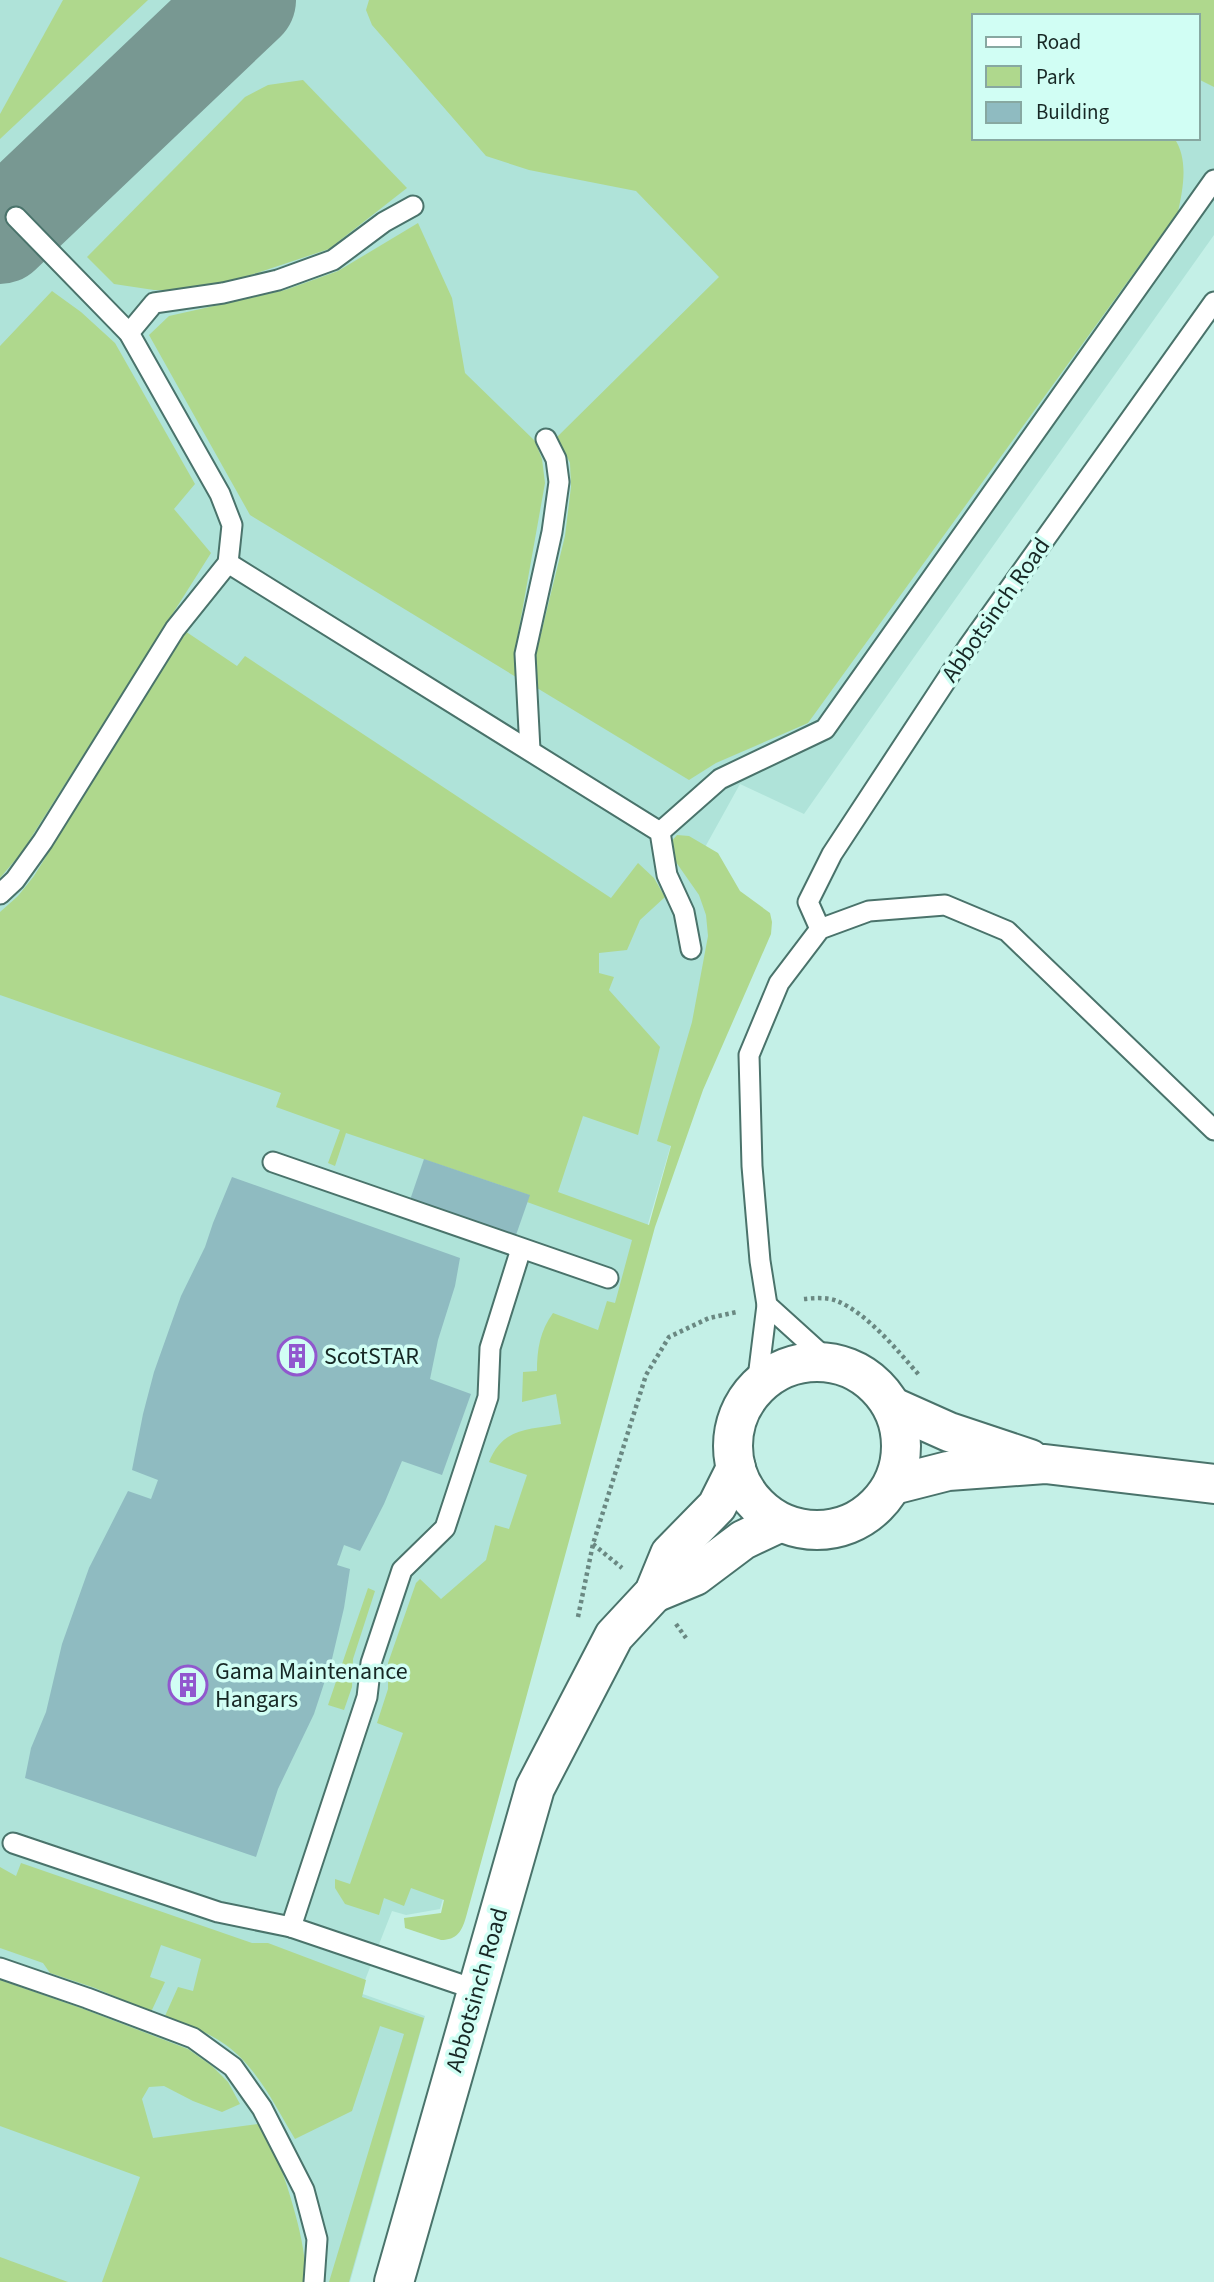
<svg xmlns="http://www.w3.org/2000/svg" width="1214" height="2282" font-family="'Source Sans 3',sans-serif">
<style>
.built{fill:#afe3d9;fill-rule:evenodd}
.green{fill:#afd88d}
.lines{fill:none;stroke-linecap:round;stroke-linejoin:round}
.taxiway{stroke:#789892;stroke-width:102}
.building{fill:#8fbbc1}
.service-casing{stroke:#4a736b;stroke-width:23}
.tertiary-casing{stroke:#4a736b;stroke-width:42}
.path{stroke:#6a8882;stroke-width:4.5;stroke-dasharray:3.5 3.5;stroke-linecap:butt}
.service{stroke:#fff;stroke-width:19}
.tertiary{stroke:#fff;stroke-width:38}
.labels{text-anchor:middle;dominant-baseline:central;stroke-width:7;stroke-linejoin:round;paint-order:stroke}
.street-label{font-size:24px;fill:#172825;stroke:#d1fef4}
.poi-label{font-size:24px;fill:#172825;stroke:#d1fef4;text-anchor:start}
</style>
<rect width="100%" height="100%" fill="#c4f0e7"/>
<!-- built -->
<path class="built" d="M 0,0 L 1214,0 L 1214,235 L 917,653 L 804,814 L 740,784 L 704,849 L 737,916 L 533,1622 L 524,1621 L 440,1909 L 406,1915 L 392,1911 L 360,1993 L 425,2016 L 350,2282 L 0,2282 ZM 974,16 L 1198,16 L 1198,138 L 974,138 Z"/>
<!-- green -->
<g class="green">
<polygon points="63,0 148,0 0,139 0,114"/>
<path d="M 369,0 L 1214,0 L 1214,87 L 1198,79 L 1198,16 L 974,16 L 974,138 L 1174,138 C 1189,159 1183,189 1178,212 L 808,723 L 716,763 L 689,780 L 537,688 L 535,658 L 565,536 L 571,487 L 570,463 L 557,437 L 719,277 L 636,191 L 529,170 L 486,156 L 372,25 L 366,10 Z"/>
<polygon points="303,80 407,188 329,249 206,290 154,290 114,284 87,257 245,97 268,85"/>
<polygon points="418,223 452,298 465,373 535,441 542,459 545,483 515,651 516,677 250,515 149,335 169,316 285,290 338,271"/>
<polygon points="52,291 81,312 115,343 195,484 174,509 211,553 22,852 0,878 0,346"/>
<path d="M 185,631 L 237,666 L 245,656 L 611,898 L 638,863 L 654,878 L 665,897 L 640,920 L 627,950 L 599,953 L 599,973 L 614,977 L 609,990 L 660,1047 L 638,1135 L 583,1116 L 558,1192 L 649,1225 L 671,1146 L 657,1141 L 692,1022 L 708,936 L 706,915 L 699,895 L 671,855 L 670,843 L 677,835 L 689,836 L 718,853 L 740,891 L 770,913 L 772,922 L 771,934 L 703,1090 L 655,1227 L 466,1917 C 462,1931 457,1940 441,1940 L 405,1928 L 404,1918 L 441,1913 L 444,1900 L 411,1888 L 404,1906 L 384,1898 L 379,1915 L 345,1904 L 335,1888 L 335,1879 L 350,1884 L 403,1733 L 377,1723 L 388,1689 L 388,1663 L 416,1583 L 420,1579 L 441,1599 L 486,1560 L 495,1525 L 509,1529 L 527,1475 L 489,1462 C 503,1427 528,1430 561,1424 L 556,1394 L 522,1402 L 523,1372 L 537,1371 C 537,1349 540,1331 553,1313 L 598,1330 L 607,1301 L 615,1303 L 632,1240 L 527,1202 L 529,1195 L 346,1133 L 335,1166 L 328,1163 L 340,1130 L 276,1107 L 281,1093 L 0,995 L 0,912 L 18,896 L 34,876 Z"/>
<polygon points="368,1588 375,1591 353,1659 352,1687 344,1710 328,1705"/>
<path d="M 21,1863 L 252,1943 L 268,1943 L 366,1980 L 362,1997 L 424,2018 L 349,2282 L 329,2282 L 404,2034 L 380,2026 L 352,2111 L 295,2139 C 274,2104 255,2063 220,2041 C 203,2030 183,2024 165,2016 L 178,1987 L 193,1991 L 201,1959 L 161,1945 L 150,1977 L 165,1982 L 151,2012 L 95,1988 L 50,1973 L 43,1963 L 0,1948 L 0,1867 L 16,1876 Z"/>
<path d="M 0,1980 L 81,2008 L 188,2049 L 212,2066 L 228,2082 L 240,2104 L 222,2112 L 193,2101 L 164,2086 L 149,2087 L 142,2099 L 153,2138 L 258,2124 C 265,2133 271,2142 275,2153 C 285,2176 313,2261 303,2282 L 102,2282 L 140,2177 L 0,2126 Z"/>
<polygon points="0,2257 68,2282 0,2282"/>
</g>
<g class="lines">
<!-- taxiway -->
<polyline class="taxiway" points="0,233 245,0"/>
</g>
<!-- building -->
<g class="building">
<polygon points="424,1159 530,1195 516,1235 410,1200"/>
<polygon points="232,1177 460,1258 455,1286 438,1340 430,1379 471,1394 442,1475 402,1461 384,1504 360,1551 344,1545 337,1565 350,1569 344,1608 332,1659 314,1714 278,1789 256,1857 25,1778 31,1748 46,1712 62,1644 89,1568 128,1491 151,1499 158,1480 132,1470 143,1414 154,1372 181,1296 205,1247 213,1223"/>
</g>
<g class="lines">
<defs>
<g id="service">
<polyline points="129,333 154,303 223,293 278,280 333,260 384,222 413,206"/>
<polyline points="228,563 660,832 667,875 684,912 691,949"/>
<polyline points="530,750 525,654 552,532 559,482 556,459 546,439"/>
<polyline points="660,832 720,779 825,729 1214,180"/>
<polyline points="0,894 15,880 43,841 175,629 228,563 232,525 220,494 129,333 16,217"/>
<polyline points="820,929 808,902 832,854 968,647 1214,302"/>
<polyline points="273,1162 608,1278"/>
<polyline points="767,1305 830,1362"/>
<polyline points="757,1386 767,1305 760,1261 752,1166 749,1055 779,983 820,929 869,911 945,905 1007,931 1214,1130"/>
<polyline points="13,1843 218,1912 291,1927 477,1990"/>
<polyline points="291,1927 367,1697 371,1663 402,1570 445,1528 488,1397 490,1348 521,1249"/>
<polyline points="0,1968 87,1998 193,2038 233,2067 262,2108 304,2190 317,2239 314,2282"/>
</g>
<g id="tertiary">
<circle cx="817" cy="1446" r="84"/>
<polyline points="893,1407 949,1432 1030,1459"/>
<polyline points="893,1485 948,1471 1045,1464 1214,1484"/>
<polyline points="654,1593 695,1576 743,1540 779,1523"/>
<polyline points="394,2282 535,1788 614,1636 654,1593 670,1554 717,1506 736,1468"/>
</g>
</defs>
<!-- service casing -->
<use href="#service" class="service-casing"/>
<!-- tertiary casing -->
<use href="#tertiary" class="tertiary-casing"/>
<!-- path -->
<g class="path">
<path d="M 804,1299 C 813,1298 828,1297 837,1301 C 867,1313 898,1351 919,1375"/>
<polyline points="593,1544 622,1568"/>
<polyline points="578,1617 593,1544 646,1375 669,1337 709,1318 737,1312"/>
<polyline points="676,1624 686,1638"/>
</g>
<!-- service -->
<use href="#service" class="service"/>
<!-- tertiary -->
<use href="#tertiary" class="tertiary"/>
</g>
<!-- icons -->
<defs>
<symbol id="building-ring" viewBox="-11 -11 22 22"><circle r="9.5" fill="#d1fef4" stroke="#9157ce" stroke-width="1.5"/><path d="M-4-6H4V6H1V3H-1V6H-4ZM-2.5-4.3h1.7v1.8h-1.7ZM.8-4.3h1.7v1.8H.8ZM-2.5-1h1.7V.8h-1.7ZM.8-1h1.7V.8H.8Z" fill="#9157ce"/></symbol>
</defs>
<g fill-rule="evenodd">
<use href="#building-ring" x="275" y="1334" width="44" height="44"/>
<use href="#building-ring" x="166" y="1663" width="44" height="44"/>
</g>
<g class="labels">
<!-- street labels -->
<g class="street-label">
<text transform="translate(996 610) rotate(-55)">Abbotsinch Road</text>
<text transform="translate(477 1990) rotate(-74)">Abbotsinch Road</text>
</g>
<!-- poi labels -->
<g class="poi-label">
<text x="324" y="1356">ScotSTAR</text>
<text x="215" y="1671">Gama Maintenance<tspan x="215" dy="28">Hangars</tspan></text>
</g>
</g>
<!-- legend -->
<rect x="972" y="14" width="228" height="126" fill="#d1fef4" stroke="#87a8a1" stroke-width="2"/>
<rect x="986" y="37" width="35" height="10" fill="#ffffff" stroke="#87a8a1" stroke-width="2"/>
<text x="1036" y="49" font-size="21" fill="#172825">Road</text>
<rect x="986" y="66" width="35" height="21" fill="#afd88d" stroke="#87a8a1" stroke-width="2"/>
<text x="1036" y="84" font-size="21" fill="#172825">Park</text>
<rect x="986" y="102" width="35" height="21" fill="#8fbbc1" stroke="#87a8a1" stroke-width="2"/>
<text x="1036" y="119" font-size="21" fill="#172825">Building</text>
</svg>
